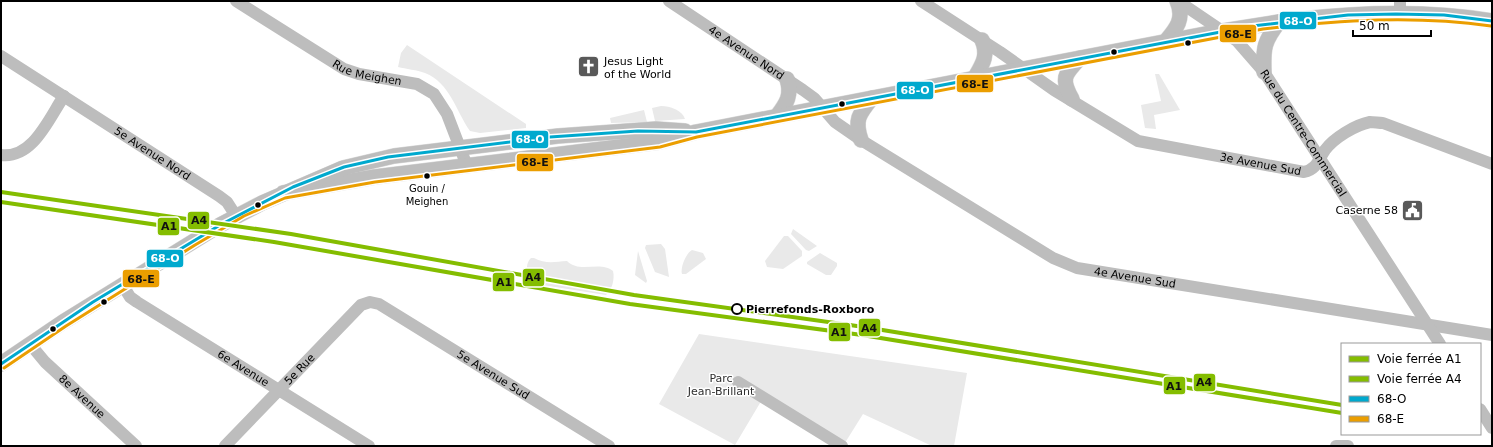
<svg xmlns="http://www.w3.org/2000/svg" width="1493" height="447" font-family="'DejaVu Sans',sans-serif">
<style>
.green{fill:#e9e9e9}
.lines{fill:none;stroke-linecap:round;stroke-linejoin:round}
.major-casing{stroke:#dbdbdb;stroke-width:16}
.minor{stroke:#bdbdbd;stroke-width:12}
.major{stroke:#bdbdbd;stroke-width:15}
.bus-1-casing{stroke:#fff;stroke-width:6}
.bus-2-casing{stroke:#fff;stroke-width:6}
.bus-1{stroke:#00a9ce;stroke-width:3}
.bus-2{stroke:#eb9e00;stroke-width:3}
.rail-1-casing{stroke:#fff;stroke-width:7}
.rail-2-casing{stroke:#fff;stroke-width:7}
.rail-1{stroke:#84bd00;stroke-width:4}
.rail-2{stroke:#84bd00;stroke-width:4}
.bus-dot{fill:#000;stroke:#fff;stroke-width:1.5}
.stop-dot{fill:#fff;stroke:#000;stroke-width:2}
.labels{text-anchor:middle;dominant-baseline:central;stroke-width:3;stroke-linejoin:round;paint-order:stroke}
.bus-label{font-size:10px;fill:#000;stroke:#fff}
.street-label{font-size:11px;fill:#000;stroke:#fff}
.poi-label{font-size:11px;fill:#000;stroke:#fff;text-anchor:start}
.stop-label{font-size:11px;font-weight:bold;fill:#000;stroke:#fff;text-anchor:start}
.park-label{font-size:11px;fill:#2e2e2e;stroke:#fff}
.line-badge{stroke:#fff;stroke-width:1.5}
.badge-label{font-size:11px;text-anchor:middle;font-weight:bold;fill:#fff}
.pale-badge-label{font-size:11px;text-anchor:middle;font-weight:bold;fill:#111}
</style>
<rect width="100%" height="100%" fill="#fff"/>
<!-- green -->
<g class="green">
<path d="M 407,45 L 526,124 L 526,128 L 480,133 L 470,131 C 456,111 450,83 425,73 C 417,70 406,69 398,67 L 401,53 Z"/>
<polygon points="1155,74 1159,74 1180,110 1154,115 1156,129 1145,128 1141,105 1161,101"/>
<path d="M 661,106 C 670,106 682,110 685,119 L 655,121 L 652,108 Z"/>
<polygon points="644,110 647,122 611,123 610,118"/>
<polygon points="793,229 817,246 809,251 806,250 791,234"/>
<polygon points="784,236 788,236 802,251 802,256 783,269 767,267 765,261"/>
<polygon points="661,244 665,249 669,277 655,272 645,248 646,245"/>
<path d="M 692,250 L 703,253 L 706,259 L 686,274 L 682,274 C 680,268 686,253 692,250 Z"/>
<polygon points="638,251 647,281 646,283 635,275"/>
<polygon points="820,253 837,263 837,266 831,275 826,275 807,264 807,262"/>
<path d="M 531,258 L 534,258 C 545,264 554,262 567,261 C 580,274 600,260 613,271 C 615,279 612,290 606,295 L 536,284 C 528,279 523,266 531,258 Z"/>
<polygon points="699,334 967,373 954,446 932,446 863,414 843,446 763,398 735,445 659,404"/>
</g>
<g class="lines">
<defs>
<g id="major">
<path d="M 1301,19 C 1365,12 1428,10 1492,21"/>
<path d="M 1165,42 C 1176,29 1185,19 1177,1"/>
<path d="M 1264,72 C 1263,48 1264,41 1279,22"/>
<path d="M 974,79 C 982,65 989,56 982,40"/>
<path d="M 1072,99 C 1060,78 1065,74 1080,58"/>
<path d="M 777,116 C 787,103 792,95 787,79"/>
<path d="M 861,140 C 854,120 859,114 872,98"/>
<polyline points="283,193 374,177 659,142 696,132 1210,33 1279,22"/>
<polyline points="1,364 63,322 220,225 262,203 343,168 394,156 558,136 656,129 685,131"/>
</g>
</defs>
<!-- major casing -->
<use href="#major" class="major-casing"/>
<!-- minor -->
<g class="minor">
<path id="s1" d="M 236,1 L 344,69 L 359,74 L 417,84 L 434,94 L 447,114 L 467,166"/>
<path id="s2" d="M 669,1 L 803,90 L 814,98 L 835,122 L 861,140 L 1053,258 L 1077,268 L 1492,335"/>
<path id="s3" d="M 921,1 L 1000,52 L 1054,90 L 1138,141 L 1304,172 C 1317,169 1318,160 1325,150 C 1334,138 1355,125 1370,122 C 1374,122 1379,123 1383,123 L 1492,164"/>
<path id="s4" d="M 1178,1 L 1237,41 L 1264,72 L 1440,344"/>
<polyline points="1400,12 1400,1"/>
<polyline points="1279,22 1301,19"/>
<path id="s5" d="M 1,56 L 219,196 L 227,202 L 236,216"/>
<path d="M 1,155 C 33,159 49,118 64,96"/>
<path id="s6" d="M 122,284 L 130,297 L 137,302 L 369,446"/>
<path id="s7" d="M 30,344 L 45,362 L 136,446"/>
<polyline points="738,382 842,446"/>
<polyline points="1480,409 1492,428"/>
<path id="s8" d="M 225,446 L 361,305 L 370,302 L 379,304 L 609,446"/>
<polyline points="1336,446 1348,446"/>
</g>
<!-- major -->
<use href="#major" class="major"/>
<defs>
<polyline id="bus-1" points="1,364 93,302 220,225 293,187 344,167 388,157 550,137 638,131 696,132 1252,26 1348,15 1396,14 1444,15 1492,21"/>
<path id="bus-2" d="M 4,368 L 66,326 L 195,245 L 244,216 L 285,198 L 375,182 L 660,147 L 697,137 L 1263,29 C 1340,20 1414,15 1491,26"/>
</defs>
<!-- bus-1 casing -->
<use href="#bus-1" class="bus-1-casing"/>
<!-- bus-2 casing -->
<use href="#bus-2" class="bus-2-casing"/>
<!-- bus-1 -->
<use href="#bus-1" class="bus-1"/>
<!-- bus-2 -->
<use href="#bus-2" class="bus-2"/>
<defs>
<polyline id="rail-1" points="1,202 274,242 630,304 862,335 1342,413"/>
<polyline id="rail-2" points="1,192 291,234 634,295 864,327 1342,405"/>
</defs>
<!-- rail-1 casing -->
<use href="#rail-1" class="rail-1-casing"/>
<!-- rail-2 casing -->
<use href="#rail-2" class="rail-2-casing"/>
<!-- rail-1 -->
<use href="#rail-1" class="rail-1"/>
<!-- rail-2 -->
<use href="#rail-2" class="rail-2"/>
</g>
<!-- icons -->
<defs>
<symbol id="church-square" viewBox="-11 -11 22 22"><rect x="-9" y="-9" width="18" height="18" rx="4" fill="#595959" stroke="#fff"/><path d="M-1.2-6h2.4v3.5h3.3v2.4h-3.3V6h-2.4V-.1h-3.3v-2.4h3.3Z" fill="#fff"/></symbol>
<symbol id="civic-square" viewBox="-11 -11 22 22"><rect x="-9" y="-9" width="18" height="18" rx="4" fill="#595959" stroke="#fff"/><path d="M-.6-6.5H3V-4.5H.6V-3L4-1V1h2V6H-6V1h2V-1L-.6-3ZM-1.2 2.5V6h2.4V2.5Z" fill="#fff"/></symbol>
</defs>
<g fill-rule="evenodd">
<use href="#church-square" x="576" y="54" width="25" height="25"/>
<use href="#civic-square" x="1400" y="198" width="25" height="25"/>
</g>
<!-- markers -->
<g class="bus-dot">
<circle cx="1188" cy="43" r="3.5"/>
<circle cx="1114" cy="52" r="3.5"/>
<circle cx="842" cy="104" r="3.5"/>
<circle cx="427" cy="176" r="3.5"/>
<circle cx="258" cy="205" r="3.5"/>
<circle cx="104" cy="302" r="3.5"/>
<circle cx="53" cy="329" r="3.5"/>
</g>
<circle class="stop-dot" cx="737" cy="309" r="5"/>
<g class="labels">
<!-- bus labels -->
<g class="bus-label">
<text x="427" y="188">Gouin /<tspan x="427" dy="13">Meighen</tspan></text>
</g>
<!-- street labels -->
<g class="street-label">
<text stroke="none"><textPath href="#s2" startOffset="93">4e Avenue Nord</textPath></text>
<text stroke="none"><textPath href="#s1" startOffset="151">Rue Meighen</textPath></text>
<text stroke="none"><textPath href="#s4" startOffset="185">Rue du Centre-Commercial</textPath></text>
<text stroke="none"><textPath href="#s5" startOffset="180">5e Avenue Nord</textPath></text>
<text stroke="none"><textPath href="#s3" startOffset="383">3e Avenue Sud</textPath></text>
<text stroke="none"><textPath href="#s2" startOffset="548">4e Avenue Sud</textPath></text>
<text stroke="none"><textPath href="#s6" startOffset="149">6e Avenue</textPath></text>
<text stroke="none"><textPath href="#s8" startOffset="107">5e Rue</textPath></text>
<text stroke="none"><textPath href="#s8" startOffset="349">5e Avenue Sud</textPath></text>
<text stroke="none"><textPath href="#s7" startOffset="74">8e Avenue</textPath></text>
</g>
<!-- poi labels -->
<g class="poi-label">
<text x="604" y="61">Jesus Light<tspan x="604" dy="13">of the World</tspan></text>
<text x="1398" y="210" text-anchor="end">Caserne 58</text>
</g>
<!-- stop labels -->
<g class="stop-label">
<text x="746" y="309">Pierrefonds-Roxboro</text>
</g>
<!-- park labels -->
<g class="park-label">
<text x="721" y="378">Parc<tspan x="721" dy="13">Jean-Brillant</tspan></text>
</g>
</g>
<g class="line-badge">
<rect x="1279" y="11" width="38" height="19" rx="4" fill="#00a9ce"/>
<rect x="1219" y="24" width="38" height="19" rx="4" fill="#eb9e00"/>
<rect x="956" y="74" width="38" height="19" rx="4" fill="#eb9e00"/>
<rect x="896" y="81" width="38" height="19" rx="4" fill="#00a9ce"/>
<rect x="511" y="130" width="38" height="19" rx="4" fill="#00a9ce"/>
<rect x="516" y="153" width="38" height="19" rx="4" fill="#eb9e00"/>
<rect x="187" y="211" width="23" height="19" rx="4" fill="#84bd00"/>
<rect x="157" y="217" width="23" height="19" rx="4" fill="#84bd00"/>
<rect x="146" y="249" width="38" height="19" rx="4" fill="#00a9ce"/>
<rect x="522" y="268" width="23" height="19" rx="4" fill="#84bd00"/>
<rect x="122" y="269" width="38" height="19" rx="4" fill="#eb9e00"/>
<rect x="492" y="272" width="23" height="20" rx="4" fill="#84bd00"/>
<rect x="858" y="318" width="23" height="19" rx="4" fill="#84bd00"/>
<rect x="828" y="322" width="23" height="20" rx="4" fill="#84bd00"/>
<rect x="1193" y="373" width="23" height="19" rx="4" fill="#84bd00"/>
<rect x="1163" y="376" width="23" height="19" rx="4" fill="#84bd00"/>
</g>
<g class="badge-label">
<text x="1298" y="25">68-O</text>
<text x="915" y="94">68-O</text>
<text x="530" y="143">68-O</text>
<text x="165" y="262">68-O</text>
</g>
<g class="pale-badge-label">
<text x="1238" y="38">68-E</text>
<text x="975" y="88">68-E</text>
<text x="535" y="166">68-E</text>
<text x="199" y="224">A4</text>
<text x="169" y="230">A1</text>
<text x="533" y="281">A4</text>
<text x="141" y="283">68-E</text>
<text x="504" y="286">A1</text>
<text x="869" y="332">A4</text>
<text x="839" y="336">A1</text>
<text x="1204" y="386">A4</text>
<text x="1174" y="390">A1</text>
</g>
<!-- border -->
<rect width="1493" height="447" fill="none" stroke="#000000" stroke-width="4"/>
<!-- legend -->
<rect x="1341" y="343" width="140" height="92" fill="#ffffff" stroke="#999999"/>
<rect x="1349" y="356" width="20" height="6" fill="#84bd00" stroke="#999999"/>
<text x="1377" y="363" font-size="12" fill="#000000">Voie ferrée A1</text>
<rect x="1349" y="376" width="20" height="6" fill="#84bd00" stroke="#999999"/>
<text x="1377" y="383" font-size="12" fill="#000000">Voie ferrée A4</text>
<rect x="1349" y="396" width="20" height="6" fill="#00a9ce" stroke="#999999"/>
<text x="1377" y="403" font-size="12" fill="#000000">68-O</text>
<rect x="1349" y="416" width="20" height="6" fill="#eb9e00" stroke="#999999"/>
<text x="1377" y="423" font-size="12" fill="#000000">68-E</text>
<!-- scale -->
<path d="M1353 30v6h78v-6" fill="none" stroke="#000000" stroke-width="2"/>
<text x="1359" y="30" font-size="12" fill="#000000" stroke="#ffffff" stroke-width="3" paint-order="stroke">50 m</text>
</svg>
